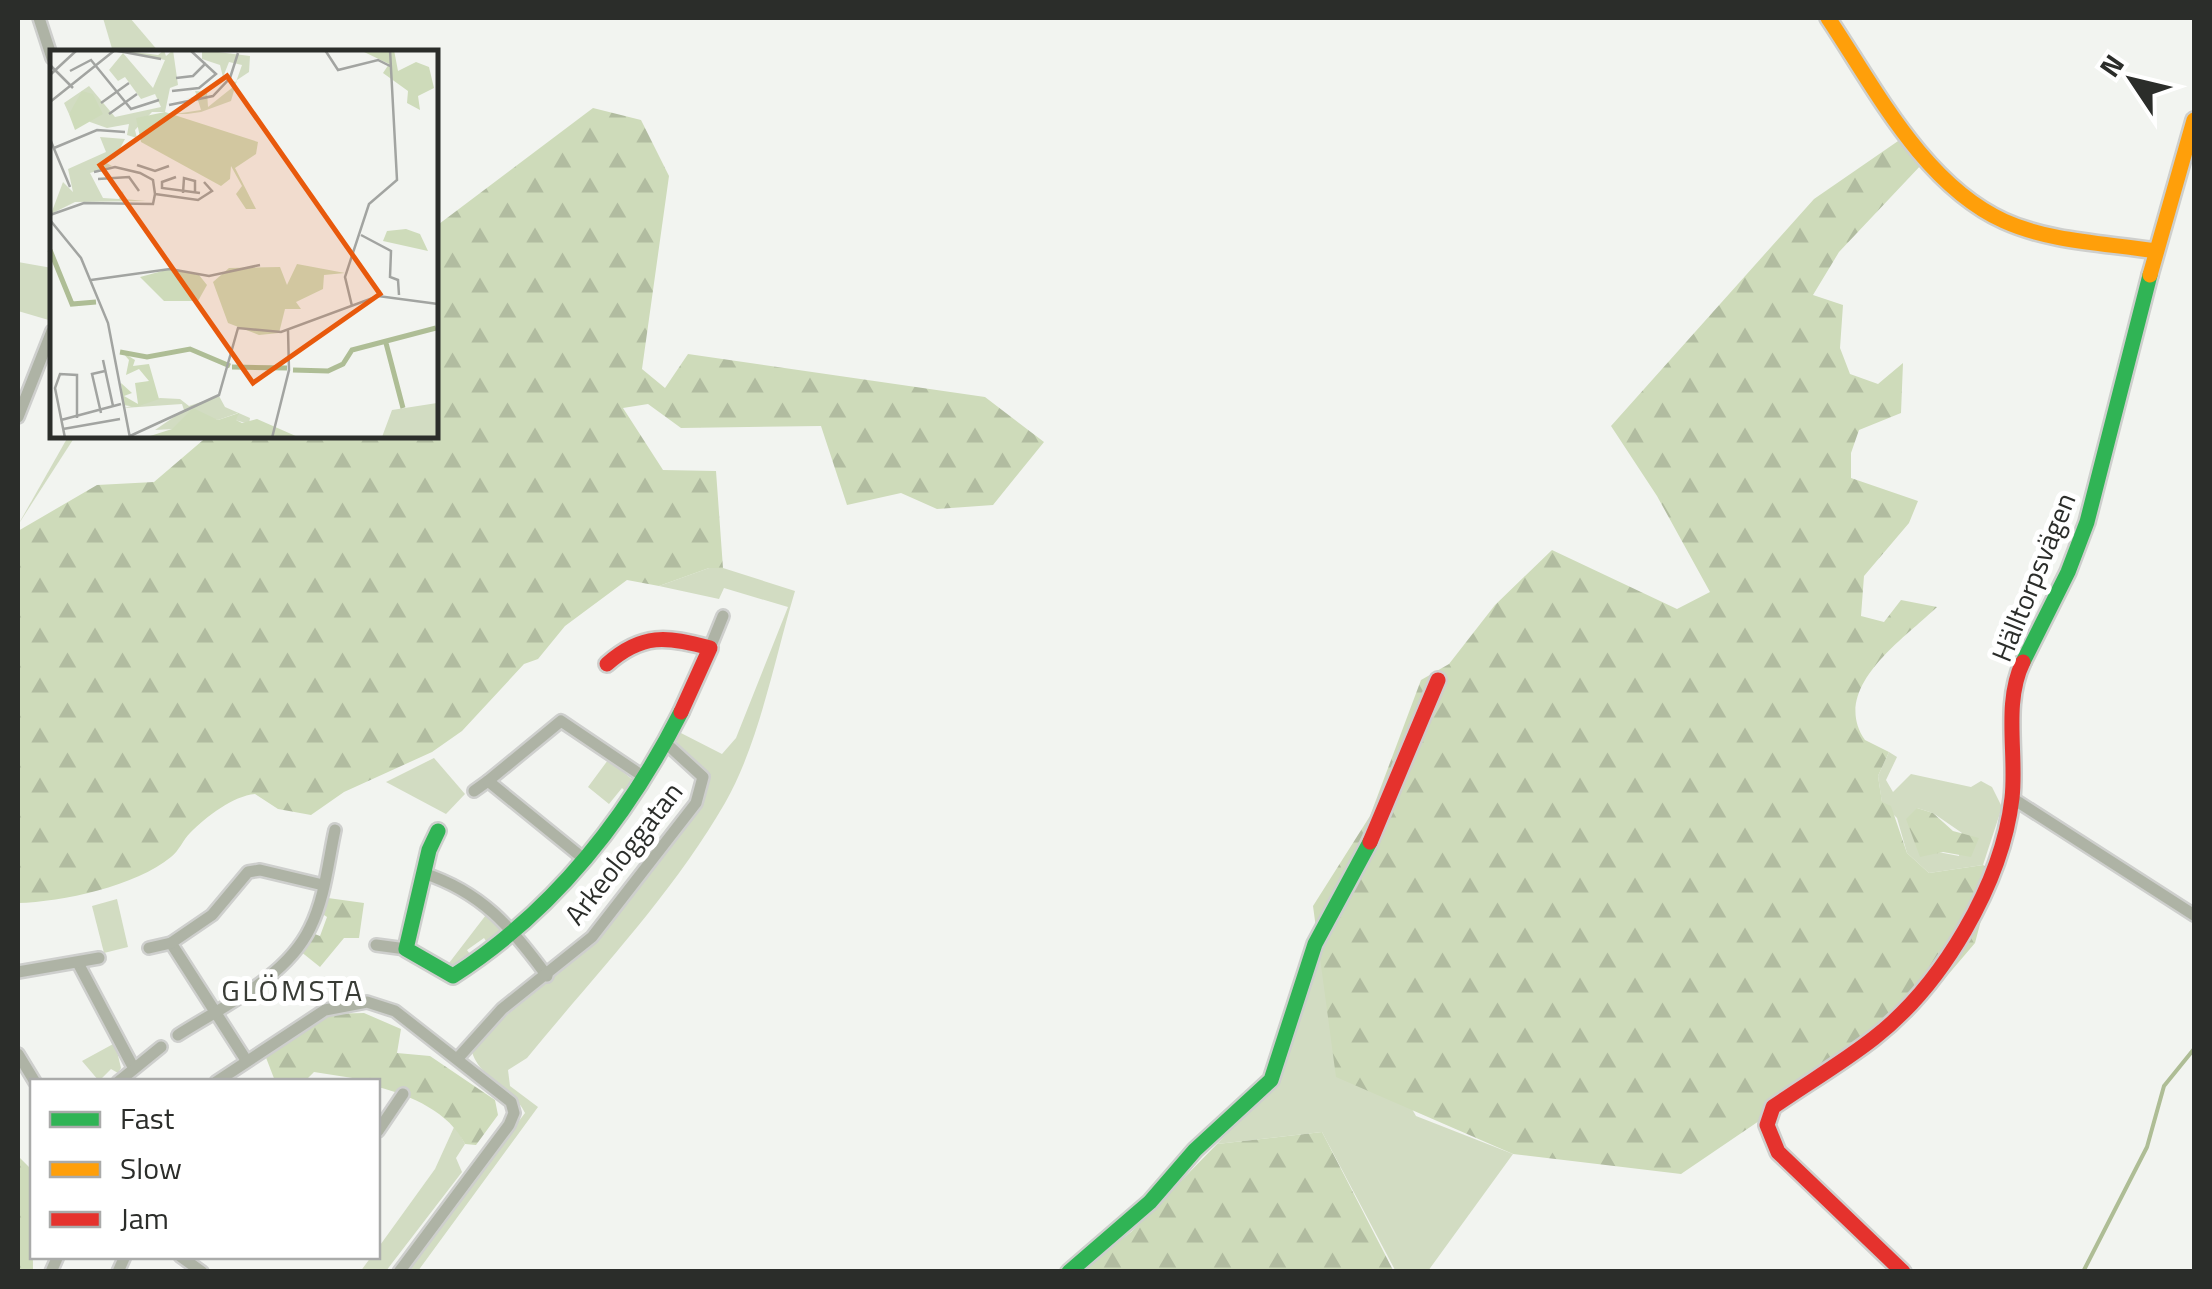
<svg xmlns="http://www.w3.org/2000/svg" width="2212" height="1289" font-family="'Titillium Web',sans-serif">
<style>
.green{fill:#d2dcc2;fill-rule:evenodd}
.forest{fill:url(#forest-firs)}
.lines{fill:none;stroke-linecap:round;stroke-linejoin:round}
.stream{stroke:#aebd95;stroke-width:4}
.street-casing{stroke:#cecfcd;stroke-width:16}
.fast-casing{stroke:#cecfcd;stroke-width:20}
.slow-casing{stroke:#cecfcd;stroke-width:20}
.jam-casing{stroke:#cecfcd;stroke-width:20}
.street{stroke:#aeb3a5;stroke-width:11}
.fast{stroke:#30b455;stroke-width:15}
.slow{stroke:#ff9f0a;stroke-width:15}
.jam{stroke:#e5322d;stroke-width:15}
.labels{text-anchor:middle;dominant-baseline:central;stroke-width:10;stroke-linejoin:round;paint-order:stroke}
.street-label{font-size:28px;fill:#2b2d2a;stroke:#fff}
.neighbourhood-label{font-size:30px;letter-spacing:2.5px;fill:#393c36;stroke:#fff}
.inset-river{fill:none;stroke:#aebd95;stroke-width:5}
.inset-road{fill:none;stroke:#a2a4a1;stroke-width:2.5}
.view{fill:#e8590c;fill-opacity:0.15;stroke:#e8590c;stroke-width:5}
.inset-edge{fill:none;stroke:#2b2d2a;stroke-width:5}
</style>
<defs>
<pattern id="forest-firs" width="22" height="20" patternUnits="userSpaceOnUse" patternTransform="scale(2.5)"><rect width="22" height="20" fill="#cedbba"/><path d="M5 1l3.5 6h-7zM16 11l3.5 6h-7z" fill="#b1bca0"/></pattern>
</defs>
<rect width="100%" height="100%" fill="#f2f4f0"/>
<!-- green -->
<g class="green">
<polygon points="103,18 130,18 159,52 113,52"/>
<polygon points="18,262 52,268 52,321 18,311"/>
<polygon points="69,435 76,435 18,525"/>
<path d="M 709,568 L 723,568 L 795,591 C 775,657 759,744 725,803 C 672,895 594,976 527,1058 L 508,1070 L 510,1086 L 538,1107 L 418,1271 L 405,1272 L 525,1113 C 513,1087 480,1079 472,1052 L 492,1027 L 590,948 L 706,792 C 711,770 692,760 676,748 L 677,731 L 722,754 L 736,738 L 788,607 L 724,588 L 719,599 L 659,586 Z"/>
<path d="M 1889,752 L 1897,757 L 1886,780 L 1893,792 L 1911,774 L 1971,787 L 1981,781 L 1992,787 L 2002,807 L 1983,865 L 1929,873 L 1907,853 L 1897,818 L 1882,803 L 1878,776 ZM 1917,808 L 1933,813 L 1962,833 L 1959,856 L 1917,848 Z"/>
<polygon points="434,758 465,794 446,814 386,782"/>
<polygon points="608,760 633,780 627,793 622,788 609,804 588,787"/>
<polygon points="117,899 128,947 104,953 92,906"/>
<polygon points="489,911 503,927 489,945 484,938 467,950 472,957 454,969 446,967"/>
<polygon points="1319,946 1416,1116 1513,1154 1428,1271 1395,1270 1322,1132 1217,1144 1281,1076"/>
<polygon points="115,1043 121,1068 118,1073 111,1069 99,1081 82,1061"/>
<polygon points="455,1125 465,1144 456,1158 462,1172 386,1271 360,1272 371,1257 378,1256 378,1248 435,1169"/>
</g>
<!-- forest -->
<g class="forest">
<path d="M 593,108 L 641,120 L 669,176 L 642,369 L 665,388 L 688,354 L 985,397 L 1044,442 L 993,505 L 937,509 L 901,493 L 847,505 L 821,426 L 681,428 L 648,404 L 623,408 L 663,470 L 716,471 L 723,568 L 709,568 L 659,586 L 627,580 L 565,626 L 538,659 L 524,664 L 462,731 L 432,752 L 344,792 L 311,815 L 278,809 L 255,794 C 233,796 207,816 190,833 C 183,840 179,851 171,857 C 136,886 62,902 18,903 L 18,531 L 97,485 L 154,482 L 209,435 L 435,435 L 435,227 Z"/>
<path d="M 1901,139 L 1923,163 L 1839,252 L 1813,295 L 1843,305 L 1840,348 L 1850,374 L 1878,384 L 1903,363 L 1901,413 L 1859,430 L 1851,453 L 1851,478 L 1918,501 L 1909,523 L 1864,576 L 1861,616 L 1884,622 L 1901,600 L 1937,607 C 1904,639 1829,688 1865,740 L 1889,752 L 1878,776 L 1882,802 L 1891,806 L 1907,853 L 1929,873 L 1983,865 L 1994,871 L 1975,943 L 1912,1017 L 1681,1174 L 1513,1154 L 1336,1077 L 1313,906 L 1370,816 L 1421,680 L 1449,664 L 1495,605 L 1552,550 L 1677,609 L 1710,592 L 1657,496 L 1611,426 L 1814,199 Z"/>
<polygon points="1917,808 1933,813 1953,831 1979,838 1971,857 1943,852 1920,857 1906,819"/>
<polygon points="328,898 364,903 359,938 344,938 320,967 300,951 312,933 320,936 327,917 321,913"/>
<path d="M 364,1013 L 401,1029 L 397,1053 L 430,1056 L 495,1100 L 498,1115 L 476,1145 L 465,1144 C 449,1112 412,1096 378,1087 L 378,1082 L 314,1072 L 305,1081 L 275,1081 L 265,1055 L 328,1014 Z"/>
<polygon points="1322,1132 1394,1272 1078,1272 1131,1232 1217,1144"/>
<polygon points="18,1156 32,1170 33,1271 18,1271"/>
</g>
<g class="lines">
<!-- stream -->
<polyline class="stream" points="2083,1272 2147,1147 2164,1086 2194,1049"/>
<defs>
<g id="street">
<polyline points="39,18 52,58"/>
<polyline points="18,417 52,331"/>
<polyline points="710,648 723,616"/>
<polyline points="474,791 488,781"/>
<polyline points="2012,798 2194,915"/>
<polyline points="584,859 488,781 561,721 644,777"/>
<path d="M 423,873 C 482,892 511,927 547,976"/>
<polyline points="171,943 246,1060"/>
<polyline points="376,945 406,949"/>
<polyline points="149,948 171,943 212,915 248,872 260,870 323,885"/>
<polyline points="78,963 132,1065"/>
<polyline points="18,972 99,958"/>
<path d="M 178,1035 C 223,1006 286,978 310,928 C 325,898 328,862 335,830"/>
<polyline points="18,1054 35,1082"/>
<polyline points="458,1058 502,1009 592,937 696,803 703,777 668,745"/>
<polyline points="118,1082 161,1047"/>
<polyline points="216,1082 325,1010 367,1002 395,1011 511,1102 514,1113 509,1125 399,1272"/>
<polyline points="378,1131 403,1094"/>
<polyline points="180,1256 202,1272"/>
<polyline points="51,1272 58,1256"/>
<polyline points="118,1272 125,1256"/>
</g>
<g id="fast">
<polyline points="2023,662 2068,572 2087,522 2150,275"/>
<path d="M 438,831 L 429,850 L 406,949 L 453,976 C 554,911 627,818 681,712"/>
<polyline points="1069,1272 1150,1202 1195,1150 1271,1080 1315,944 1370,842"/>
</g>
<g id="slow">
<path d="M 1828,18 C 1875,88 1923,184 2004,221 C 2050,242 2106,243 2156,251"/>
<polyline points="2150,275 2194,120"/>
</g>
<g id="jam">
<path d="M 607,664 C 642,633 667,636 710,648 L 681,712"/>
<polyline points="1370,842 1438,680"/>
<path d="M 1903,1272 L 1778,1152 L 1767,1125 L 1773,1107 C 1806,1084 1842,1063 1874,1038 C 1942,985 2002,884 2012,798 C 2017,755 2003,703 2023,662"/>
</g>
</defs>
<!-- street casing -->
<use href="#street" class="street-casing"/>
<!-- fast casing -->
<use href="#fast" class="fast-casing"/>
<!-- slow casing -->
<use href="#slow" class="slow-casing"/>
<!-- jam casing -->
<use href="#jam" class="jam-casing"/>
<!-- street -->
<use href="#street" class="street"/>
<!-- fast -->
<use href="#fast" class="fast"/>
<!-- slow -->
<use href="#slow" class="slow"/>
<!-- jam -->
<use href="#jam" class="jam"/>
</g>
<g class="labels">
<!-- street labels -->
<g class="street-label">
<text transform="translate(2033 577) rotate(-68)">Hälltorpsvägen</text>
<text transform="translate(623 853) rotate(-52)">Arkeologgatan</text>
</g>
<!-- neighbourhood labels -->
<g class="neighbourhood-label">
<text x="293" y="990">GLÖMSTA</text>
</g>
</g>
<!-- overview -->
<g transform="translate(50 50)">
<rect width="388" height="388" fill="#f2f4f0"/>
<path d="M 68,0 L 108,5 L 114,0 L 116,6 L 123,0 L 128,35 L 120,38 L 115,62 L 102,62 L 85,80 L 87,88 L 77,85 L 79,74 L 57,78 L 40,72 L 27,57 L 19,64 L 14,53 L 39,36 L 65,67 L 111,57 L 105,44 L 91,49 L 75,27 L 68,31 L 59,20 L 73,3 L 103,38 L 115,10 ZM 152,0 L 200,6 L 199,22 L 187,30 L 181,51 L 151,62 L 137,64 L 125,64 L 151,60 L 147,47 L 136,49 L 147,46 L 145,41 L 157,42 L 158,57 L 183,37 L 180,30 L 186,32 L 192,15 L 179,12 L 173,27 L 170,15 L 152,9 ZM 50,87 L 75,89 L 65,108 L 53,111 L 62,116 L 40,123 L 53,148 L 69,149 L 73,141 L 74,149 L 96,151 L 25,152 L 1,164 L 13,132 L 23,142 L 18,119 L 56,102 ZM 169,346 L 175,357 L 200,368 L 199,374 L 185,370 L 188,363 L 168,370 L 141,363 L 123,379 L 105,380 L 134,360 L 132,354 L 74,358 L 110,348 L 130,349 L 139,356 ZM 387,353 L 387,387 L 332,387 L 342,360 Z" fill="#d2dcc2"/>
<path d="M 310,0 L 344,0 L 348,21 L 366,12 L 379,17 L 384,38 L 368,46 L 370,60 L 357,53 L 358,41 L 333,23 L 339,14 ZM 32,41 L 43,44 L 53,64 L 25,80 L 19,64 ZM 115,62 L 208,92 L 206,104 L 185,118 L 206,159 L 196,159 L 186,144 L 192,136 L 181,116 L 180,129 L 171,136 L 91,92 L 86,68 ZM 356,179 L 370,184 L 378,201 L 333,191 L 337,181 ZM 247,214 L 295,223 L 274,225 L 273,239 L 246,252 L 251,259 L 235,259 L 229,283 L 209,285 L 178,273 L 163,232 L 179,218 L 230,217 L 237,235 ZM 120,219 L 149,225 L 157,235 L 148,251 L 114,251 L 90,227 ZM 72,302 L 85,310 L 83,316 L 99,314 L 109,349 L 86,357 L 73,355 L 71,333 L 82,343 L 74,346 L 88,354 L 85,333 L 99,331 L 89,319 L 76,325 L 79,310 ZM 143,358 L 168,370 L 189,363 L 186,370 L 192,373 L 207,369 L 248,387 L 94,388 L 122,379 Z" fill="#cedbba"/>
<path class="inset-river" d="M 0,200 L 22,254 L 46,252M 336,293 L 353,358M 70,302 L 97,307 L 140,299 L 180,316M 182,317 L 237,318M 243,320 L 278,321 L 293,314 L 302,300 L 386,278"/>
<path class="inset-road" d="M 63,0 L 111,9M 172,0 L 247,0M 275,0 L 288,20 L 328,10 L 340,16M 0,15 L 23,38M 20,21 L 41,10 L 81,59 L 109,50M 0,25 L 27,0M 126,28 L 143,26 L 156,13M 122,41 L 149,38 L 166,24 L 140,0M 0,52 L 65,0M 51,53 L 79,33M 119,55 L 163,46 L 180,28 L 188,3M 59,64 L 87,44M 0,89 L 20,137M 4,98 L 47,80 L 75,82M 87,115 L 105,121 L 119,116M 44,122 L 65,117 L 90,123 L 103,130 L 105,144M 126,127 L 112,132 L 112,138 L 150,143M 48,129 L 79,127 L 89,141M 133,143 L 134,128 L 145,131 L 145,143M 105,144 L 148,150 L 162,141 L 154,132M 0,165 L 34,153 L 103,154 L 105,144M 0,170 L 31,208 L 58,273 L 80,388M 311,185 L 341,201 L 340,227 L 348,230 L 349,245M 41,230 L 120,219 L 159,226 L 210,215M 302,256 L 295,227 L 319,154 L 347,130 L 340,0M 53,310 L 63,356M 51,363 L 42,324 L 55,321M 11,370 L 71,354M 13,379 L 70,369M 80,386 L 169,345 L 188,278 L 231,282 L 328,246 L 388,254M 15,388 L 5,338 L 10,324 L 27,325 L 27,368M 222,388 L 239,320 L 238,280"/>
<path class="view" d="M 177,26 L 330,244 L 203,333 L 50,115 Z"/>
<rect width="388" height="388" class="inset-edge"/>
</g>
<!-- border -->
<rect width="2212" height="1289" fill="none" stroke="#2b2d2a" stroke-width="40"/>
<!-- legend -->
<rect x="30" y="1079" width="350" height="180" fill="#ffffff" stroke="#aaabaa" stroke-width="2.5"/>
<rect x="50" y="1112" width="50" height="15" fill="#30b455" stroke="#aaabaa" stroke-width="2.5"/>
<text x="120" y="1129" font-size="30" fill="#2b2d2a">Fast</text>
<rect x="50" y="1162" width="50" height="15" fill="#ff9f0a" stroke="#aaabaa" stroke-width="2.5"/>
<text x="120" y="1179" font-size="30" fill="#2b2d2a">Slow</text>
<rect x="50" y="1212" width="50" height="15" fill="#e5322d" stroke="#aaabaa" stroke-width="2.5"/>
<text x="120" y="1229" font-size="30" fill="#2b2d2a">Jam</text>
<!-- north arrow -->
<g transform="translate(2132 80) rotate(305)" stroke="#ffffff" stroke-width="8" paint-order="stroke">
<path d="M0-8L18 38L0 25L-18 38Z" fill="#2b2d2a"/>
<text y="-15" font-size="28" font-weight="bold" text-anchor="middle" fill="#2b2d2a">N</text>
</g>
</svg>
